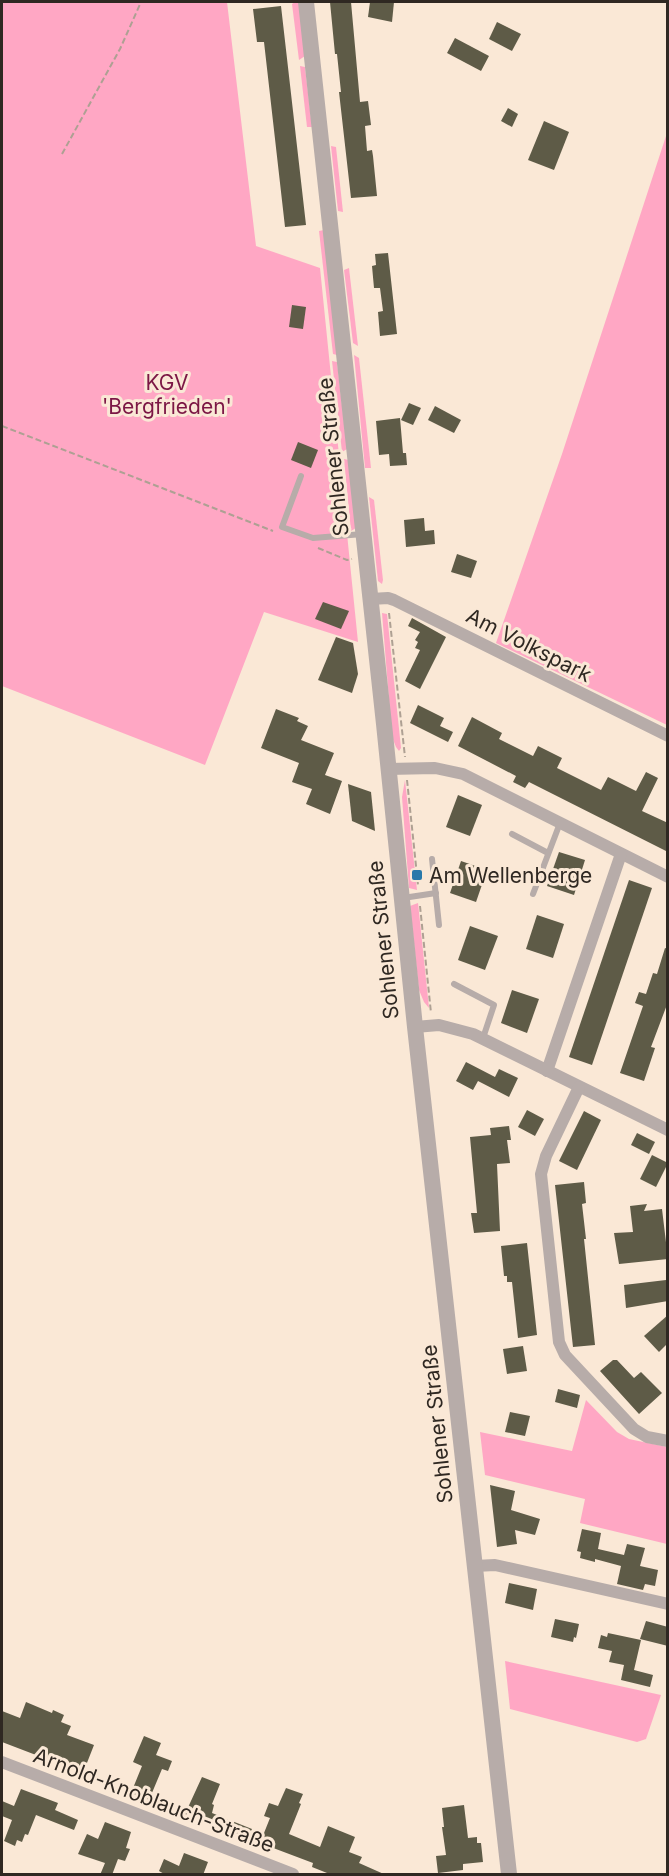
<svg xmlns="http://www.w3.org/2000/svg" width="669" height="1876" font-family="Inter,sans-serif">
<style>
.green{fill:#ffa7c4}
.building{fill:#5e5b47}
.lines{fill:none;stroke-linecap:round;stroke-linejoin:round}
.path{stroke:#aea093;stroke-width:2;stroke-dasharray:6 3;stroke-linecap:butt}
.service{stroke:#b7aca9;stroke-width:6}
.minor{stroke:#b7aca9;stroke-width:12}
.tertiary{stroke:#b7aca9;stroke-width:16}
.poi-dot{fill:#2879aa;stroke:#fae8d6;stroke-width:2}
.labels{text-anchor:middle;dominant-baseline:central;stroke-width:6;stroke-linejoin:round;paint-order:stroke}
.park-label{font-size:21px;fill:#7c1745;stroke:#fae8d6}
.street-label{font-size:21px;fill:#2f2822;stroke:#fae8d6}
.poi-label{font-size:21px;fill:#2f2822;stroke:#fae8d6;text-anchor:start}
</style>
<rect width="100%" height="100%" fill="#fae8d6"/>
<!-- green -->
<g class="green">
<polygon points="2,2 227,2 256,246 320,268 358,642 264,612 205,765 2,686"/>
<polygon points="295,2 299,2 305,56 299,60 292,4"/>
<polygon points="300,66 305,67 312,127 307,127"/>
<polygon points="667,133 667,725 496,643 562,454"/>
<polygon points="331,146 336,147 343,212 338,211"/>
<polygon points="324,230 337,355 333,354 319,231"/>
<polygon points="349,268 358,346 353,343 344,270"/>
<polygon points="354,355 359,358 371,468 365,468"/>
<polygon points="332,361 337,362 347,449 342,452"/>
<polygon points="344,459 349,460 356,528 351,531"/>
<polygon points="369,497 374,500 383,580 382,584 378,581"/>
<polygon points="382,613 387,614 401,748 399,751 396,747 392,737"/>
<polygon points="405,780 417,890 409,888 402,797"/>
<polygon points="418,903 429,1008 424,1002 419,990 410,906"/>
<polygon points="586,1400 617,1432 629,1439 667,1447 667,1544 580,1523 585,1499 485,1475 480,1432 572,1451"/>
<polygon points="505,1661 661,1695 646,1739 637,1742 510,1709"/>
</g>
<!-- building -->
<g class="building">
<polygon points="330,2 351,2 360,102 368,101 371,125 365,126 367,151 372,150 373,156 377,196 351,198 339,92 341,92 337,54 335,54"/>
<polygon points="370,2 394,2 392,22 368,17"/>
<polygon points="281,6 306,225 285,227 264,42 257,42 253,9"/>
<polygon points="497,22 521,34 512,51 489,39"/>
<polygon points="455,38 489,56 481,71 447,53"/>
<polygon points="508,108 518,114 512,127 501,121"/>
<polygon points="544,121 569,132 554,170 528,160"/>
<polygon points="388,253 397,334 380,336 378,312 383,311 380,288 374,288 372,266 376,265 375,254"/>
<polygon points="292,305 306,307 303,329 289,327"/>
<polygon points="409,403 421,408 413,425 401,420"/>
<polygon points="435,406 461,420 454,433 428,420"/>
<polygon points="400,418 403,453 406,453 407,465 390,466 389,454 379,455 376,421"/>
<polygon points="298,442 318,450 311,468 291,460"/>
<polygon points="424,518 425,531 434,530 435,544 406,547 404,520"/>
<polygon points="457,554 477,561 471,578 451,572"/>
<polygon points="323,602 349,611 341,629 315,619"/>
<polygon points="412,618 446,637 420,689 405,681 420,650 415,648 418,642 415,640 420,632 408,626"/>
<polygon points="336,637 353,643 358,674 352,693 318,680"/>
<polygon points="418,705 444,718 440,726 453,732 448,742 410,723"/>
<polygon points="276,709 299,718 297,721 308,726 301,740 334,753 325,775 342,781 330,814 306,804 312,789 292,782 299,763 261,748"/>
<polygon points="472,717 502,733 499,739 533,756 538,746 562,758 557,768 601,790 608,777 636,791 646,772 658,778 642,811 668,823 668,852 529,782 525,788 513,782 516,776 458,746"/>
<polygon points="348,784 371,792 375,831 352,821"/>
<polygon points="458,795 482,805 470,836 446,827"/>
<polygon points="559,852 585,860 574,895 547,886"/>
<polygon points="461,861 487,870 476,902 450,893"/>
<polygon points="629,880 652,888 592,1065 569,1057"/>
<polygon points="537,915 564,924 553,958 526,949"/>
<polygon points="470,926 498,936 485,970 458,960"/>
<polygon points="665,948 668,949 668,1002 651,1047 655,1048 644,1081 620,1073 643,1006 635,1003 639,992 646,994 653,973 657,974"/>
<polygon points="512,990 539,999 527,1033 501,1023"/>
<polygon points="466,1062 495,1077 499,1069 518,1078 509,1097 478,1081 473,1090 456,1081"/>
<polygon points="527,1110 544,1119 535,1136 518,1127"/>
<polygon points="584,1111 601,1120 577,1170 559,1161"/>
<polygon points="509,1126 511,1140 507,1140 510,1163 497,1164 500,1231 474,1233 471,1213 477,1213 470,1137 491,1135 490,1128"/>
<polygon points="637,1133 655,1142 649,1154 631,1145"/>
<polygon points="652,1155 668,1163 656,1187 640,1179"/>
<polygon points="584,1182 586,1203 582,1204 586,1239 584,1239 595,1345 573,1347 555,1185"/>
<polygon points="647,1204 644,1211 662,1209 668,1259 619,1264 614,1233 633,1232 630,1206"/>
<polygon points="527,1243 537,1335 518,1338 512,1282 507,1282 507,1276 504,1276 501,1246"/>
<polygon points="666,1280 668,1301 626,1308 624,1285"/>
<polygon points="668,1315 668,1343 659,1352 644,1336"/>
<polygon points="523,1346 527,1371 507,1374 503,1349"/>
<polygon points="613,1360 617,1360 634,1378 641,1372 662,1393 639,1414 600,1371"/>
<polygon points="558,1389 580,1395 577,1408 555,1402"/>
<polygon points="510,1412 530,1416 525,1436 505,1432"/>
<polygon points="490,1485 515,1491 511,1510 540,1519 535,1535 515,1530 517,1544 497,1547"/>
<polygon points="582,1529 601,1533 598,1549 624,1555 627,1544 645,1548 640,1566 658,1570 655,1586 645,1584 643,1590 617,1584 621,1566 595,1559 595,1562 580,1558 581,1552 577,1551"/>
<polygon points="509,1583 537,1589 533,1610 505,1603"/>
<polygon points="555,1619 579,1624 576,1638 574,1637 573,1642 551,1637"/>
<polygon points="646,1621 668,1627 668,1646 640,1639"/>
<polygon points="608,1633 641,1640 634,1670 653,1675 650,1687 621,1680 624,1665 609,1662 612,1651 598,1648 601,1635 607,1637"/>
<polygon points="26,1702 52,1713 53,1710 64,1715 61,1722 71,1726 67,1735 94,1745 83,1773 2,1742 2,1711 20,1718"/>
<polygon points="144,1736 161,1743 156,1755 172,1761 168,1771 162,1769 149,1800 131,1793 142,1766 133,1762"/>
<polygon points="202,1777 220,1784 212,1804 214,1805 212,1813 252,1829 248,1838 185,1814"/>
<polygon points="286,1788 303,1794 299,1803 301,1804 289,1834 320,1847 328,1826 355,1837 349,1852 362,1857 359,1863 386,1875 332,1875 312,1867 313,1863 260,1843 270,1818 264,1816 269,1803 278,1806"/>
<polygon points="21,1789 58,1803 55,1810 78,1820 74,1830 36,1815 28,1835 25,1834 22,1842 17,1840 15,1846 4,1841 12,1820 2,1816 2,1801 14,1806"/>
<polygon points="464,1805 468,1838 477,1837 477,1843 481,1843 483,1862 463,1864 463,1870 438,1873 436,1856 446,1855 442,1827 444,1827 442,1808"/>
<polygon points="105,1822 131,1832 126,1848 130,1849 125,1861 118,1859 112,1875 100,1875 105,1863 78,1854 87,1834 98,1839"/>
<polygon points="184,1853 208,1862 203,1875 166,1875 159,1871 164,1859 179,1866"/>
</g>
<g class="lines">
<!-- path -->
<g class="path">
<polyline points="62,154 120,49 141,2"/>
<polyline points="2,426 273,531"/>
<polyline points="318,548 347,560 352,559"/>
<polyline points="389,613 405,757"/>
<polyline points="407,780 418,885"/>
<polyline points="420,906 431,1013"/>
</g>
<!-- service -->
<g class="service">
<polyline points="301,476 282,527 313,538 363,534"/>
<polyline points="512,834 548,853"/>
<polyline points="432,859 439,925"/>
<polyline points="533,894 560,823"/>
<polyline points="403,898 436,893"/>
<polyline points="454,984 494,1005 483,1038"/>
</g>
<!-- minor -->
<g class="minor">
<polyline points="371,599 388,598 394,600 668,736"/>
<polyline points="388,769 435,768 463,774 668,877"/>
<polyline points="415,1027 439,1025 473,1034 668,1130"/>
<polyline points="547,1071 621,854"/>
<polyline points="579,1087 546,1156 541,1174 559,1342 565,1355 634,1429 647,1437 668,1441"/>
<polyline points="475,1566 495,1565 668,1604"/>
<polyline points="2,1762 293,1874"/>
</g>
<!-- tertiary -->
<polyline class="tertiary" points="306,2 384,724 415,1027 509,1874"/>
</g>
<!-- markers -->
<rect class="poi-dot" x="411" y="869" width="12" height="12" rx="3"/>
<g class="labels">
<!-- park labels -->
<g class="park-label">
<text x="167" y="382">KGV<tspan x="167" dy="24">'Bergfrieden'</tspan></text>
</g>
<!-- street labels -->
<g class="street-label">
<text transform="translate(333 457) rotate(-96)">Sohlener Straße</text>
<text transform="translate(529 645) rotate(27)">Am Volkspark</text>
<text transform="translate(383 940) rotate(-96)">Sohlener Straße</text>
<text transform="translate(437 1424) rotate(-96)">Sohlener Straße</text>
<text transform="translate(154 1800) rotate(21)">Arnold-Knoblauch-Straße</text>
</g>
<!-- poi labels -->
<g class="poi-label">
<text x="429" y="875">Am Wellenberge</text>
</g>
</g>
<!-- border -->
<rect width="669" height="1876" fill="none" stroke="#2f2822" stroke-width="6"/>
</svg>
